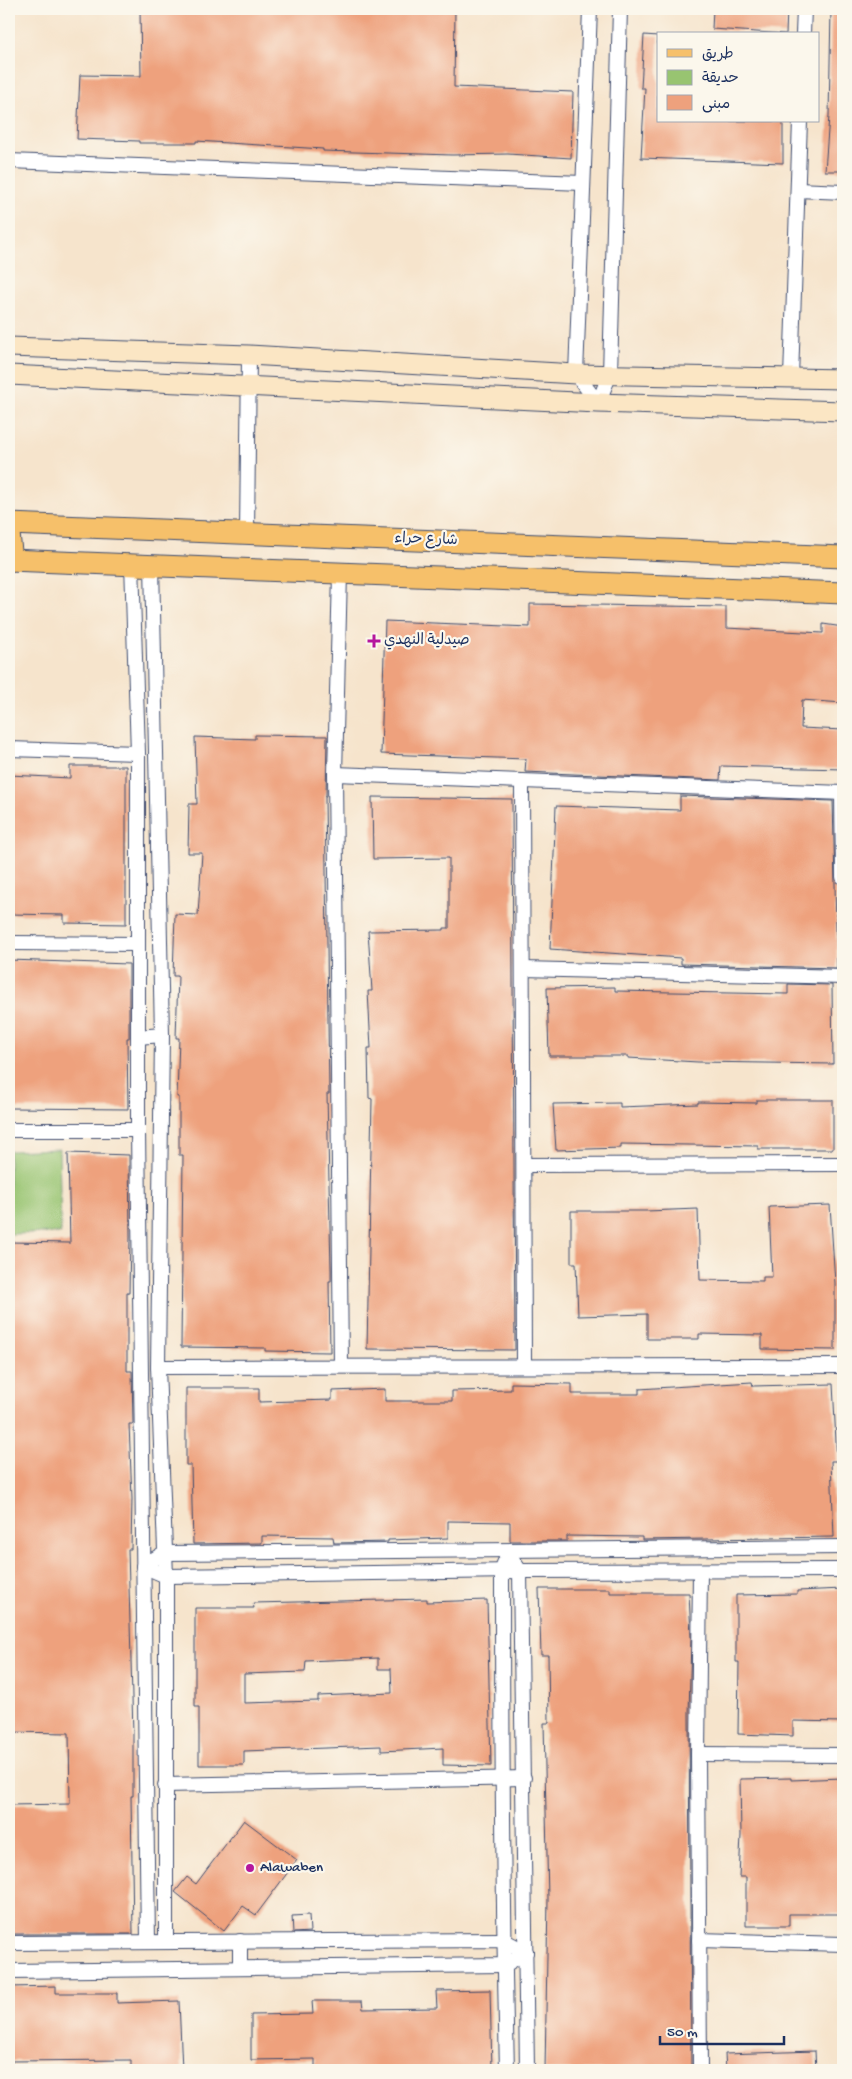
<svg xmlns="http://www.w3.org/2000/svg" width="852" height="2079" font-family="'Gochi Hand','Playpen Sans Arabic',sans-serif">
<style>
.green{fill:#98c471;stroke:#5a7a68}
.building{fill:#eea17d;fill-rule:evenodd}
.lines{fill:none;stroke-linecap:round;stroke-linejoin:round}
.street-casing{stroke:#3c4a6e;stroke-width:16}
.secondary-casing{stroke:#3c4a6e;stroke-width:21}
.primary-casing{stroke:#3c4a6e;stroke-width:23}
.street{stroke:#fff;stroke-width:14}
.secondary{stroke:#fbe6c4;stroke-width:19}
.primary{stroke:#f6c06b;stroke-width:21}
.poi-dot{fill:#b5179e;stroke:#fbf7ec;stroke-width:2}
.labels{text-anchor:middle;dominant-baseline:central;stroke-width:4.5;stroke-linejoin:round;paint-order:stroke}
.street-label{font-size:15px;fill:#1b2f5e;stroke:#fbf7ec}
.poi-label{font-size:15px;fill:#1b2f5e;stroke:#fbf7ec;text-anchor:start}
</style>
<rect width="100%" height="100%" fill="#fbf7ec"/>
<filter id="ink" filterUnits="userSpaceOnUse"><feTurbulence type="fractalNoise" baseFrequency=".02" numOctaves="2"/><feDisplacementMap in="SourceGraphic" scale="10" xChannelSelector="R" yChannelSelector="G"/><feConvolveMatrix kernelMatrix="1 2 1 2 8 2 1 2 1" color-interpolation-filters="sRGB"/></filter>
<filter id="wash" filterUnits="userSpaceOnUse"><feTurbulence type="fractalNoise" baseFrequency=".0096" numOctaves="4" result="noise"/><feDisplacementMap in="SourceGraphic" scale="20" xChannelSelector="R" yChannelSelector="G"/><feGaussianBlur stdDeviation="1.12" result="paint"/><feColorMatrix in="noise" values="0 0 0 0 0 0 0 0 0 0 0 0 0 0 0 0 0 1.4 0 .05"/><feComposite in="paint" operator="in"/></filter>
<g filter="url(#wash)">
<rect width="100%" height="100%" fill="#f6e4cc"/>
<!-- green -->
<polygon class="green" points="59,1149 61,1233 9,1234 9,1151"/>
<g id="blocks">
<!-- building -->
<g class="building">
<polygon points="140,9 455,9 454,87 573,92 571,158 508,154 452,155 323,151 323,149 196,141 196,143 139,143 139,141 77,139 80,75 141,76"/>
<polygon points="713,9 787,9 786,34 712,29"/>
<polygon points="831,9 843,9 843,171 825,171 829,116"/>
<polygon points="644,35 658,36 658,121 783,121 783,163 641,158 645,88 641,88"/>
<polygon points="530,604 726,607 726,628 823,633 823,624 843,627 843,703 802,700 801,728 843,730 843,769 721,766 720,780 525,772 526,759 381,754 385,621 530,627"/>
<polygon points="255,735 327,736 326,796 325,796 329,1094 327,1094 331,1271 331,1281 329,1281 330,1352 265,1351 265,1348 181,1347 183,1155 179,1155 179,1097 177,1097 179,1038 176,1038 178,976 173,976 175,914 198,915 202,853 188,853 189,804 197,804 195,737 255,739"/>
<polygon points="70,766 126,766 126,924 64,923 64,915 9,914 9,775 70,778"/>
<polygon points="680,796 833,801 837,968 681,964 681,958 550,949 556,806 680,810"/>
<polygon points="372,797 512,799 515,1350 367,1349 372,1099 369,1098 368,1048 371,1048 368,991 372,991 368,931 444,930 444,928 449,928 449,858 373,859"/>
<polygon points="9,960 129,964 129,1038 127,1038 128,1109 9,1108"/>
<polygon points="788,984 832,985 833,1064 698,1062 628,1058 628,1056 549,1056 547,988 615,987 615,991 788,994"/>
<polygon points="757,1100 833,1100 833,1149 758,1149 758,1146 621,1144 621,1148 556,1150 553,1104 620,1103 620,1107 698,1104 698,1102 757,1103"/>
<polygon points="68,1153 129,1155 130,1237 129,1293 127,1293 127,1371 132,1371 133,1424 129,1424 132,1499 131,1549 128,1549 133,1734 133,1796 131,1796 133,1934 9,1934 9,1805 70,1804 69,1733 9,1732 9,1242 70,1243"/>
<polygon points="830,1205 835,1283 835,1350 762,1349 762,1335 699,1334 699,1339 647,1339 647,1314 578,1316 576,1263 571,1263 571,1211 646,1211 698,1209 700,1280 763,1281 763,1277 772,1277 769,1207"/>
<polygon points="752,1382 753,1386 833,1384 837,1461 831,1461 834,1537 642,1540 642,1537 567,1536 567,1541 510,1541 510,1522 448,1521 448,1538 388,1540 388,1542 334,1543 333,1537 262,1536 262,1543 193,1544 191,1465 186,1465 186,1388 259,1388 259,1402 332,1400 332,1391 385,1389 385,1401 452,1401 452,1391 511,1390 511,1383 572,1384 572,1394 639,1394 639,1389"/>
<polygon points="539,1589 610,1589 610,1593 689,1593 691,1637 689,1714 691,2070 545,2070 548,1899 544,1723 549,1723 548,1655 541,1655"/>
<polygon points="843,1589 843,1722 793,1721 793,1736 738,1734 739,1662 736,1662 736,1595 797,1594 797,1591"/>
<path d="M 427,1599 L 427,1602 L 487,1600 L 491,1766 L 443,1765 L 443,1748 L 381,1751 L 381,1746 L 244,1751 L 244,1765 L 199,1765 L 199,1707 L 195,1707 L 195,1608 L 254,1608 L 253,1603 ZM 378,1658 L 378,1669 L 391,1669 L 392,1693 L 318,1696 L 318,1701 L 244,1703 L 244,1674 L 305,1672 L 306,1661 Z"/>
<polygon points="791,1778 791,1780 843,1778 843,1914 789,1914 789,1926 746,1926 746,1877 739,1877 741,1835 740,1779"/>
<polygon points="244,1820 297,1860 256,1915 243,1906 224,1931 175,1892 187,1877 196,1884"/>
<polygon points="309,1915 310,1932 293,1933 292,1916"/>
<polygon points="56,1986 56,1993 117,1993 117,2003 179,2001 182,2070 131,2070 131,2060 129,2060 9,2061 9,1987"/>
<polygon points="490,1990 492,2070 315,2070 315,2059 251,2060 251,2015 313,2014 312,2001 362,2001 363,2009 437,2008 436,1991"/>
<polygon points="815,2051 816,2070 726,2070 725,2054"/>
</g>
</g>
</g>
<g filter="url(#ink)">
<use href="#blocks" fill-opacity="0" stroke="#3c4a6e" stroke-width="1"/>
<g class="lines">
<defs>
<g id="street">
<polyline points="590,9 576,374 598,403 610,374 620,9"/>
<polyline points="803,34 804,9"/>
<polyline points="9,161 583,183"/>
<polyline points="798,190 843,192"/>
<polyline points="791,377 800,121"/>
<polyline points="247,533 249,355"/>
<polyline points="132,563 138,753 138,1130 148,1942"/>
<polyline points="152,564 162,1035 158,1367 166,1576 166,1941"/>
<polyline points="340,573 335,774 341,1366"/>
<polyline points="9,749 138,753"/>
<polyline points="335,774 843,793"/>
<polyline points="522,781 524,1366"/>
<polyline points="842,793 843,877"/>
<polyline points="9,943 138,944"/>
<polyline points="523,969 843,977"/>
<polyline points="138,1037 162,1035"/>
<polyline points="9,1130 138,1130"/>
<polyline points="524,1165 843,1164"/>
<polyline points="158,1367 843,1366"/>
<polyline points="843,1547 164,1553 143,1566 166,1576 520,1571 843,1570"/>
<polyline points="507,1551 520,1571 527,2070"/>
<path d="M 504,1563 L 502,1573 C 502,1739 503,1904 507,2070"/>
<polyline points="698,1754 843,1755"/>
<polyline points="165,1785 524,1778"/>
<polyline points="699,1940 843,1944"/>
<polyline points="240,1941 240,1968"/>
<polyline points="9,1943 503,1940 526,1952"/>
<polyline points="9,1971 505,1965 526,1952"/>
<polyline points="700,2070 698,1754 700,1571"/>
</g>
<g id="secondary">
<polyline points="9,347 249,355 576,374 843,379"/>
<polyline points="9,375 598,403 843,411"/>
</g>
<g id="primary">
<polyline points="9,524 843,557"/>
<polyline points="9,534 12,560"/>
<polyline points="9,560 843,593"/>
</g>
</defs>
<!-- street casing -->
<use href="#street" class="street-casing"/>
<!-- secondary casing -->
<use href="#secondary" class="secondary-casing"/>
<!-- primary casing -->
<use href="#primary" class="primary-casing"/>
<!-- street -->
<use href="#street" class="street"/>
<!-- secondary -->
<use href="#secondary" class="secondary"/>
<!-- primary -->
<use href="#primary" class="primary"/>
</g>
</g>
<!-- markers -->
<g class="poi-dot">
<path d="M371.5 633.5h5v5h5v5h-5v5h-5v-5h-5v-5h5z"/>
<circle cx="250" cy="1868" r="5"/>
</g>
<g class="labels">
<!-- street labels -->
<g class="street-label">
<text transform="translate(426 540) rotate(2)">شارع حراء</text>
</g>
<!-- poi labels -->
<g class="poi-label">
<text x="384" y="641">صيدلية النهدي</text>
<text x="260" y="1868">Alawaben</text>
</g>
</g>
<!-- margin -->
<rect width="852" height="2079" fill="none" stroke="#fbf7ec" stroke-width="30"/>
<!-- legend -->
<rect x="657" y="32" width="162" height="90" fill="#fbf7ec" stroke="#a1a7b3"/>
<rect x="667" y="49" width="25" height="8" fill="#f6c06b" stroke="#a1a7b3"/>
<text x="702" y="58" font-size="15" fill="#1b2f5e">طريق</text>
<rect x="667" y="70" width="25" height="15" fill="#98c471" stroke="#a1a7b3"/>
<text x="702" y="82" font-size="15" fill="#1b2f5e">حديقة</text>
<rect x="667" y="95" width="25" height="15" fill="#eea17d" stroke="#a1a7b3"/>
<text x="702" y="108" font-size="15" fill="#1b2f5e">مبنى</text>
<!-- scale -->
<path d="M660 2036v8h124v-8" fill="none" stroke="#1b2f5e" stroke-width="2.5"/>
<text x="667" y="2036" font-size="15" fill="#1b2f5e" stroke="#fbf7ec" stroke-width="4" paint-order="stroke">50 m</text>
</svg>
